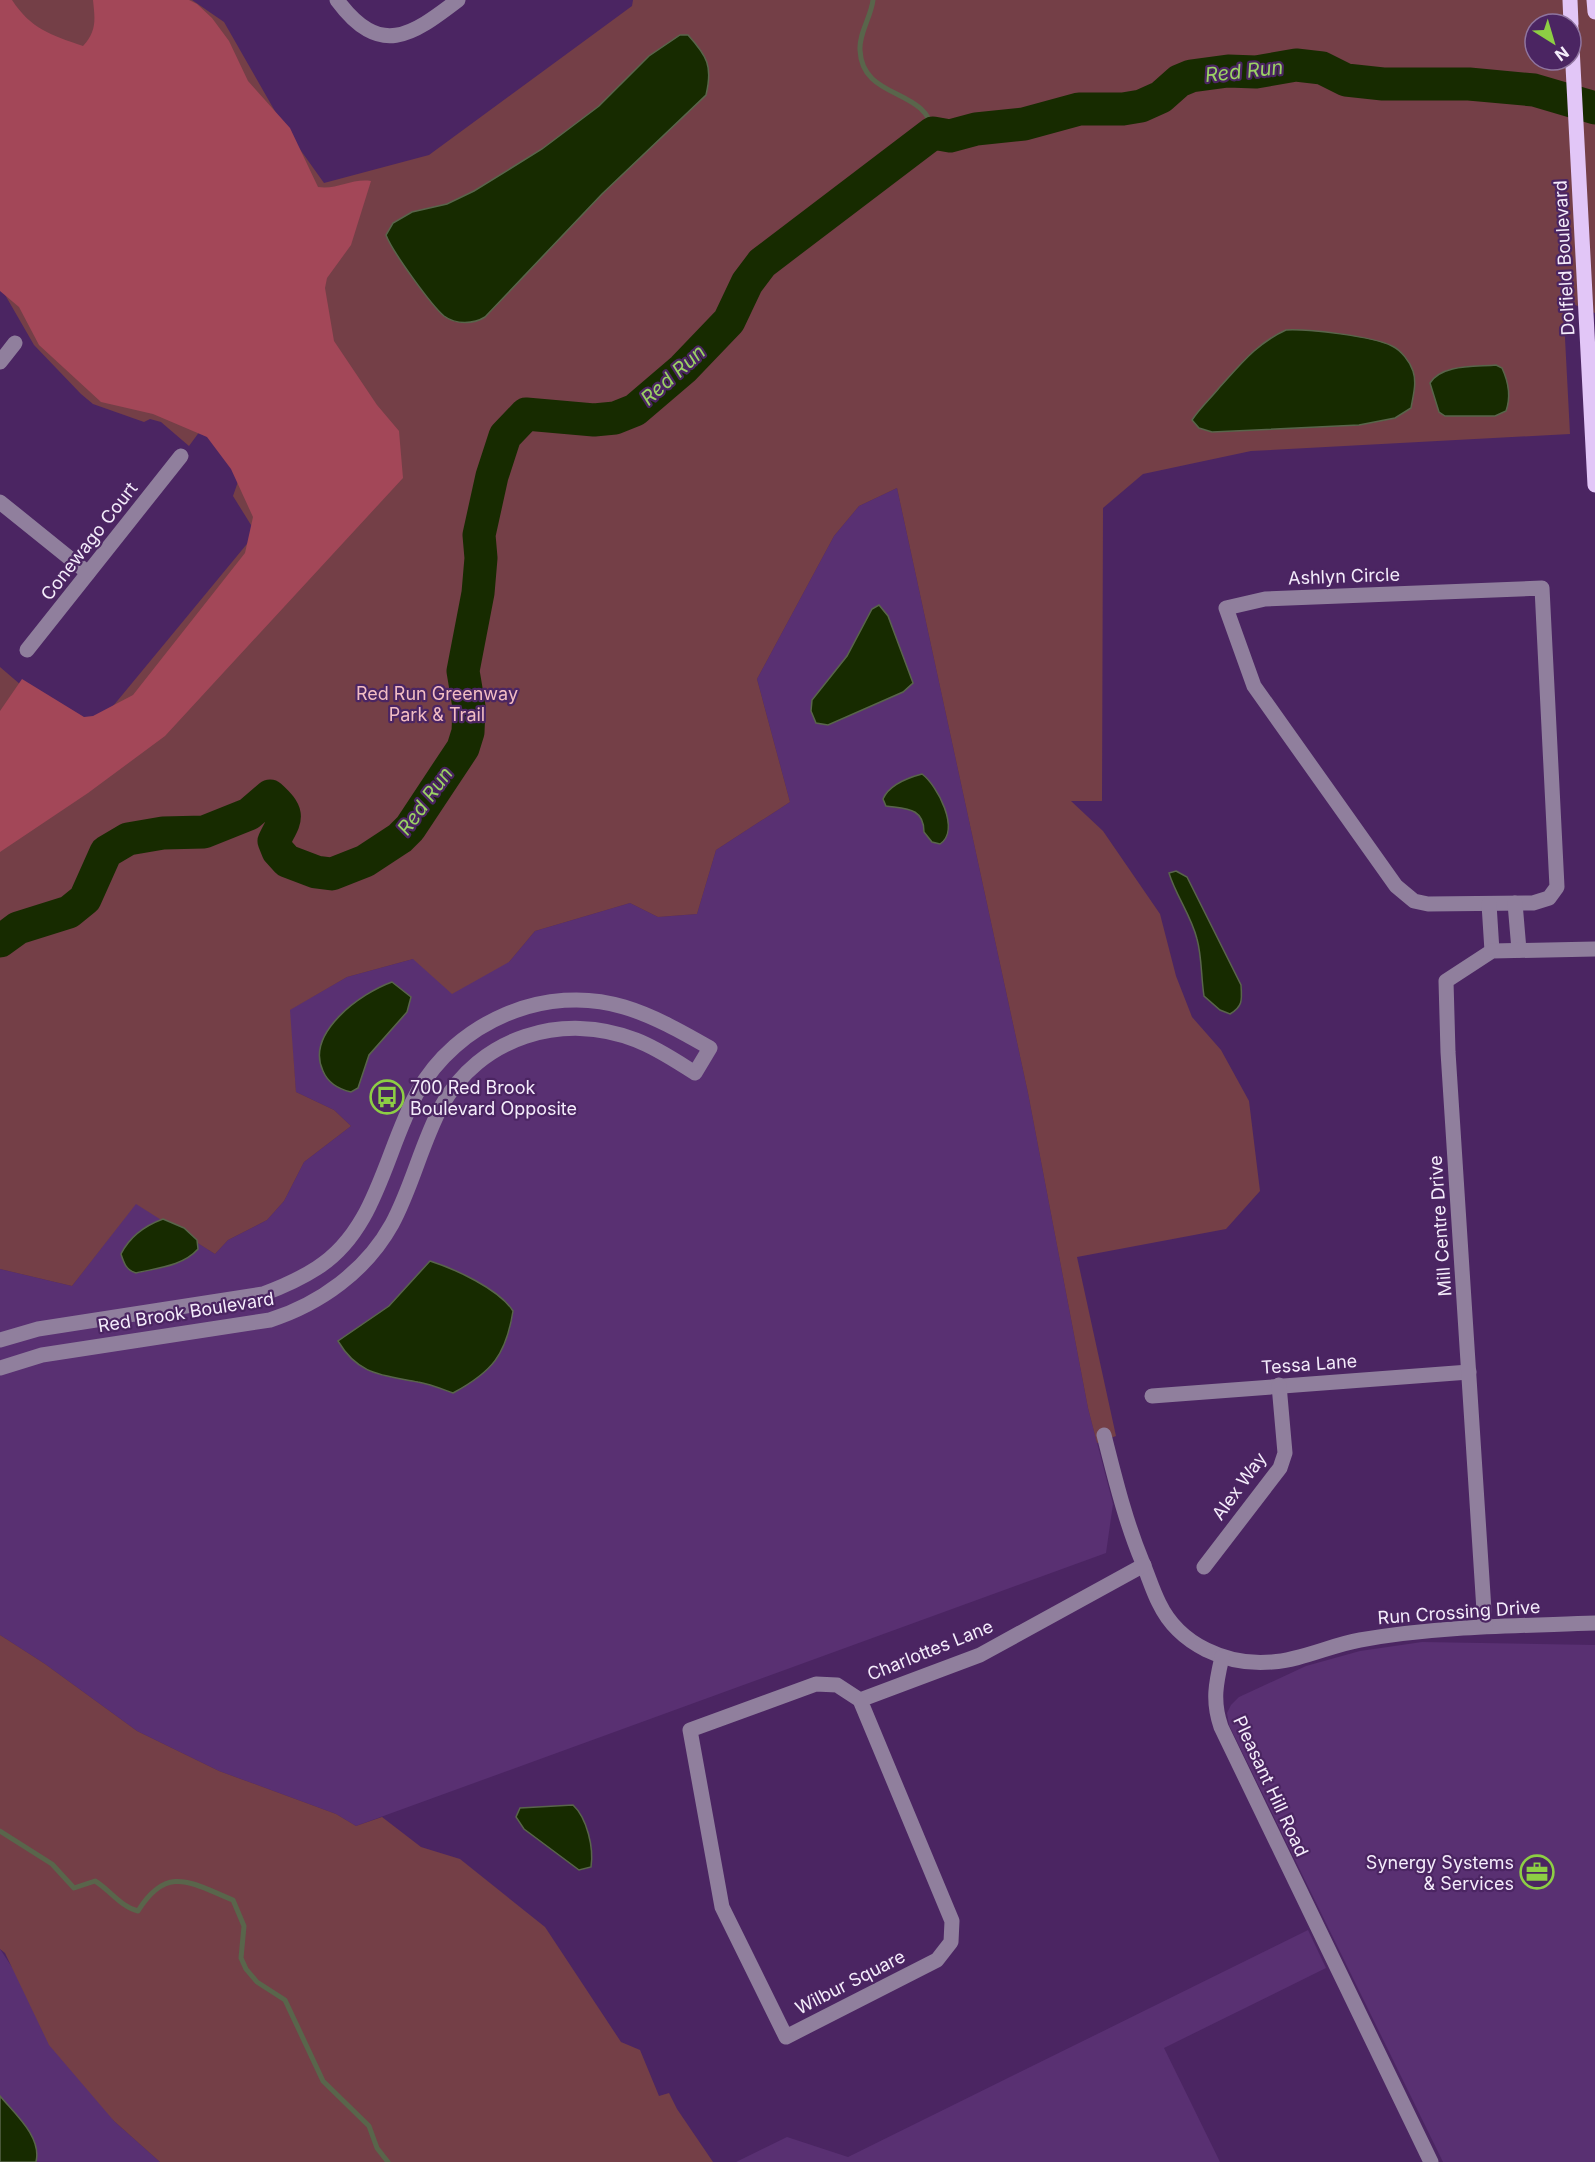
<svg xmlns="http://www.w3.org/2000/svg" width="1595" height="2162" font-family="Inter,sans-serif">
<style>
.built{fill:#593072}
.green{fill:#743f47;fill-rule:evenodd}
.forest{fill:#a34758}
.water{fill:#172b00;stroke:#59654b;stroke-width:1.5}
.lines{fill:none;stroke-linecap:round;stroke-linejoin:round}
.stream{stroke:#59654b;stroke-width:5}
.river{stroke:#172b00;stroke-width:33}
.minor{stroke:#907f9d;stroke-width:15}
.major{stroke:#e2c6f7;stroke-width:15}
.labels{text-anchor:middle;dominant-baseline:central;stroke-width:4.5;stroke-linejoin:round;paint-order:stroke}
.street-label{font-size:18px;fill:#f4ecfb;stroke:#4b2562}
.park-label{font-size:18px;fill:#f2bdc3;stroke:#4b2562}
.poi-label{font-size:18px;fill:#f4ecfb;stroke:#4b2562;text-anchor:start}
.water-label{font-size:20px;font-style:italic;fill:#9bd265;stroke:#4b2562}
</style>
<rect width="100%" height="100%" fill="#4b2562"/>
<!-- built -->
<g class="built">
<polygon points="897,488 1028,1093 1088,1408 1113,1504 1106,1553 356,1826 336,1814 219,1771 137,1731 45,1664 0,1635 0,1269 72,1286 136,1203 215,1254 228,1240 267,1220 284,1201 304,1162 351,1126 334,1110 296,1092 289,1010 347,977 413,959 509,962 535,931 630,903 658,917 697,914 716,850 790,802 757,679 834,536 859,506"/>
<polygon points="1422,1642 1595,1645 1595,2162 1443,2162 1229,1725 1227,1713 1231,1705 1239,1697 1306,1666 1360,1651"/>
<polygon points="1308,1930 1326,1968 1164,2048 1220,2162 736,2162 787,2137 848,2157"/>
<polygon points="0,1949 114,2121 160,2162 0,2162"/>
</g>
<!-- green -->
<g class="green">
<path d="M 0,0 L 192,0 L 224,22 L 284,127 L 324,183 L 429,155 L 632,6 L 633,0 L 1595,0 L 1595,313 L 1563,300 L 1570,434 L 1251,451 L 1143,474 L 1103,508 L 1102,801 L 1071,801 L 1103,831 L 1160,914 L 1176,976 L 1192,1017 L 1221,1050 L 1249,1101 L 1260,1191 L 1226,1229 L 1077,1257 L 1116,1436 L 1097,1443 L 1088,1408 L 1028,1093 L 897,488 L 859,506 L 834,536 L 757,679 L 790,802 L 716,850 L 697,914 L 658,917 L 630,903 L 535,931 L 509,962 L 452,994 L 413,959 L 347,977 L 290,1010 L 296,1092 L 334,1110 L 351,1126 L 304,1162 L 284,1201 L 267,1220 L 228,1240 L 215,1254 L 136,1204 L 72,1286 L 0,1269 L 0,667 L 85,740 L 256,533 L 233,496 L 241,473 L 230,456 L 200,431 L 189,446 L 161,422 L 150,419 L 144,422 L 93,404 L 81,394 L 34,345 L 0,286 ZM 1535,24 L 1571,24 L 1571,60 L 1535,60 Z"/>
<polygon points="0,1635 45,1664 137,1731 219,1771 336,1814 356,1826 382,1817 421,1847 460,1859 545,1927 621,2042 640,2050 659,2096 669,2093 677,2109 713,2162 160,2162 114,2121 49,2045 5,1953 0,1949"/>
</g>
<!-- forest -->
<path class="forest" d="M 0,0 L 12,0 C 31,29 51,35 83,46 C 97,31 95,19 93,0 L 189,0 L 197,4 L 212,18 L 229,41 L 248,81 L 290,128 L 318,187 C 337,190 352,178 371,181 L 351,245 L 327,278 L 325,288 L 334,341 L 377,405 L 399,431 L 403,478 L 165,736 L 88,793 L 0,852 L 0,711 L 22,679 L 84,717 L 93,716 L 133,695 L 245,553 L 253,517 L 231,469 L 207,437 L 153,414 L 101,402 L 39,345 L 19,307 L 0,291 Z"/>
<!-- water -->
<g class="water">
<path d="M 680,35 L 688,35 C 707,56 713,66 706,95 L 602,194 L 485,317 C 474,324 456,325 444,316 C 431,305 392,251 386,235 L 393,223 L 412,212 L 447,204 L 474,191 L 542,149 L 599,106 L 649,56 Z"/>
<path d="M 1286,330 C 1309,329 1372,336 1392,346 C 1401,350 1410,362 1413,371 C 1417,383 1413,396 1411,408 L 1395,418 L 1359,425 L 1212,432 L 1199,428 L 1192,420 C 1200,408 1210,399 1219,388 C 1240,365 1257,343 1286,330 Z"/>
<path d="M 1496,365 L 1502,368 C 1508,381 1511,397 1506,411 L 1495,416 L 1445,416 L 1439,412 L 1430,383 C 1442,364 1475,367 1496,365 Z"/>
<polygon points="879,605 888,616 913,683 903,692 828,725 816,723 811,711 812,700 847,656 872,609"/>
<path d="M 922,774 C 937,785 961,830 940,844 L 932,842 L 924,832 C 924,807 905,809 886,806 L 883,799 C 889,785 907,778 922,774 Z"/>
<path d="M 1176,871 L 1187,877 L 1241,985 C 1242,1000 1243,1006 1230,1014 L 1220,1010 L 1204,996 C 1201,977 1202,957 1197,939 C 1191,915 1176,896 1169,873 Z"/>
<path d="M 392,982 L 411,997 L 407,1012 L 369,1055 L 358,1088 L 351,1092 C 338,1089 328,1083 323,1071 C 305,1033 361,993 392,982 Z"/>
<path d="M 163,1219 L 184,1228 L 197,1240 L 198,1249 C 183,1266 157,1268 136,1273 C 126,1270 124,1263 121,1254 C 130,1236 144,1226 163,1219 Z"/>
<path d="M 430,1261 C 455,1269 499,1289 513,1311 C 506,1355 492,1372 453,1393 C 442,1389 430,1384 418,1382 C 382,1375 358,1375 338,1341 L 389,1306 Z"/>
<path d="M 573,1805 C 587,1818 594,1848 591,1867 L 579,1870 L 524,1829 L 516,1817 L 520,1808 Z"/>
<path d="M 0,2096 C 15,2114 42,2137 36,2162 L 0,2162 Z"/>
</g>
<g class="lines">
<!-- stream -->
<g class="stream">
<path d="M 873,0 C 871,17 859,33 860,50 C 862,101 928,87 933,133"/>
<path d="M 0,1831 L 52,1864 L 74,1888 L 95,1881 C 110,1890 121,1907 138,1911 C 167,1864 191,1883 233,1900 L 244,1926 L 241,1958 L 246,1969 L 257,1982 L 285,2000 L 323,2081 L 369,2126 L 377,2148 L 388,2162"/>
</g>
<!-- river -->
<path class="river" d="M 0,941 L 18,928 L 69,912 L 85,899 L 106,852 L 128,839 L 163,833 L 204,832 L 249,814 L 270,796 C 292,816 285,818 274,841 L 278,851 L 287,861 L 316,872 L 332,874 L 365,861 L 400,838 L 410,828 L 463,748 L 468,732 L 469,707 L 463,671 L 478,593 L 481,558 L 479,535 L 492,476 L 505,436 L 526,414 L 594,420 L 615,418 L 635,410 L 683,369 L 729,321 L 747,283 L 762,263 L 933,133 L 950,136 L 976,129 L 1024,124 L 1079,109 L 1123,109 L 1141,106 L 1161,97 L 1179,81 L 1191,76 L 1228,71 L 1256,72 L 1296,65 L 1322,68 L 1346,80 L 1383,84 L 1469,84 L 1534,90 L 1595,108"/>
<!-- minor -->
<g class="minor">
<path d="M 337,0 C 380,58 411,36 458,0"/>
<polyline points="0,362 15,343"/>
<polyline points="0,502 88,573"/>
<polygon points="1542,588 1557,887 1549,898 1533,903 1428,904 1414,901 1396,886 1254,686 1226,608 1265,599"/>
<polyline points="27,650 181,456"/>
<polyline points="1515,903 1519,950"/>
<polyline points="1489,904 1492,951"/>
<path d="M 0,1340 L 38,1329 L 263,1294 C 282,1287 300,1279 317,1268 C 377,1230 385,1151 417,1093 C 456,1022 546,983 624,1007 C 654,1016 682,1032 710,1048 L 695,1073 C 676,1061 657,1048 636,1040 C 563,1011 479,1037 441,1107 C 421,1145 412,1187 392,1224 C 366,1271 320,1304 270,1320 L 42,1355 L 0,1368"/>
<polyline points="1152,1396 1469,1372"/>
<path d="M 1104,1435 C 1115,1478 1125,1520 1142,1561 C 1148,1575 1152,1589 1159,1603 C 1179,1645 1227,1666 1272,1662 C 1302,1660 1331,1645 1360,1640 C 1438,1626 1516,1626 1595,1623"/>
<polyline points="1204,1567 1280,1468 1285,1453 1279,1385"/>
<polyline points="1485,1626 1448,1052 1446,981 1492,951 1595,949"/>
<path d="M 1222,1657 C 1216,1683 1212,1701 1221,1727 L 1431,2162"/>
<polyline points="860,1700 952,1921 951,1942 937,1960 786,2037 722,1907 690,1730 816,1684 837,1685 860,1700 980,1655 1144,1565"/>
</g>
<!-- major -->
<g class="major">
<polyline points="1570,0 1571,24"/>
<polyline points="1594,0 1595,12"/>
<polyline points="1571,28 1595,485"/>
</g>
</g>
<!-- icons -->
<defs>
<symbol id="bus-ring" viewBox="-11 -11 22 22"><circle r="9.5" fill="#4b2562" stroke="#8dce44" stroke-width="1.5"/><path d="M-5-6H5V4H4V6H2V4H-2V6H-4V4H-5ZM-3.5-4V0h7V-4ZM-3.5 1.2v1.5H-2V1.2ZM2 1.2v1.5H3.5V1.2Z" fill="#8dce44"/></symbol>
<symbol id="office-ring" viewBox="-11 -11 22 22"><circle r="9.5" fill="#4b2562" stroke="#8dce44" stroke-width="1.5"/><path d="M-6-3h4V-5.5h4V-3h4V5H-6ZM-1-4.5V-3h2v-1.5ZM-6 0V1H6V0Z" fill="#8dce44"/></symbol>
</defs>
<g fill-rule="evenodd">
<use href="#bus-ring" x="368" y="1078" width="38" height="38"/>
<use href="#office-ring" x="1518" y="1853" width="38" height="38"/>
</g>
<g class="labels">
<!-- street labels -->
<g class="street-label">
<text transform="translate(1564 258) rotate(-93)">Dolfield Boulevard</text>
<text transform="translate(89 541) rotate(-52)">Conewago Court</text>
<text transform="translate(1344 576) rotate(-2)">Ashlyn Circle</text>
<text transform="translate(1440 1226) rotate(-94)">Mill Centre Drive</text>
<text transform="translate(186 1312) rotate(-9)">Red Brook Boulevard</text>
<text transform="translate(1309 1364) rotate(-4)">Tessa Lane</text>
<text transform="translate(1239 1486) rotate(-54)">Alex Way</text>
<text transform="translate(1459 1612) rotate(-4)">Run Crossing Drive</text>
<text transform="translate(930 1650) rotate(-22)">Charlottes Lane</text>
<text transform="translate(1271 1786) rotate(65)">Pleasant Hill Road</text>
<text transform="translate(850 1982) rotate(-27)">Wilbur Square</text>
</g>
<!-- park labels -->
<g class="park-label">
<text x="437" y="693">Red Run Greenway<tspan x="437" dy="21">Park &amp; Trail</tspan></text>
</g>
<!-- poi labels -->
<g class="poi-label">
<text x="410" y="1087">700 Red Brook<tspan x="410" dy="21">Boulevard Opposite</tspan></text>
<text x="1514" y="1862" text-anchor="end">Synergy Systems<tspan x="1514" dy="21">&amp; Services</tspan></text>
</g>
<!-- water labels -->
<g class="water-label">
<text transform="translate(1244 71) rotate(-6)">Red Run</text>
<text transform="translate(673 375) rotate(-42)">Red Run</text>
<text transform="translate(425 801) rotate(-54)">Red Run</text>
</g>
</g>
<!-- north arrow -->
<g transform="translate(1553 42) rotate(143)"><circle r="28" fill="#4b2562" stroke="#8f759f" stroke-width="1.5"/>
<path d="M0-4.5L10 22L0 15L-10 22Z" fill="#8dce44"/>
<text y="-9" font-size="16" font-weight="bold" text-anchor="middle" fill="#f4ecfb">N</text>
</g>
</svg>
